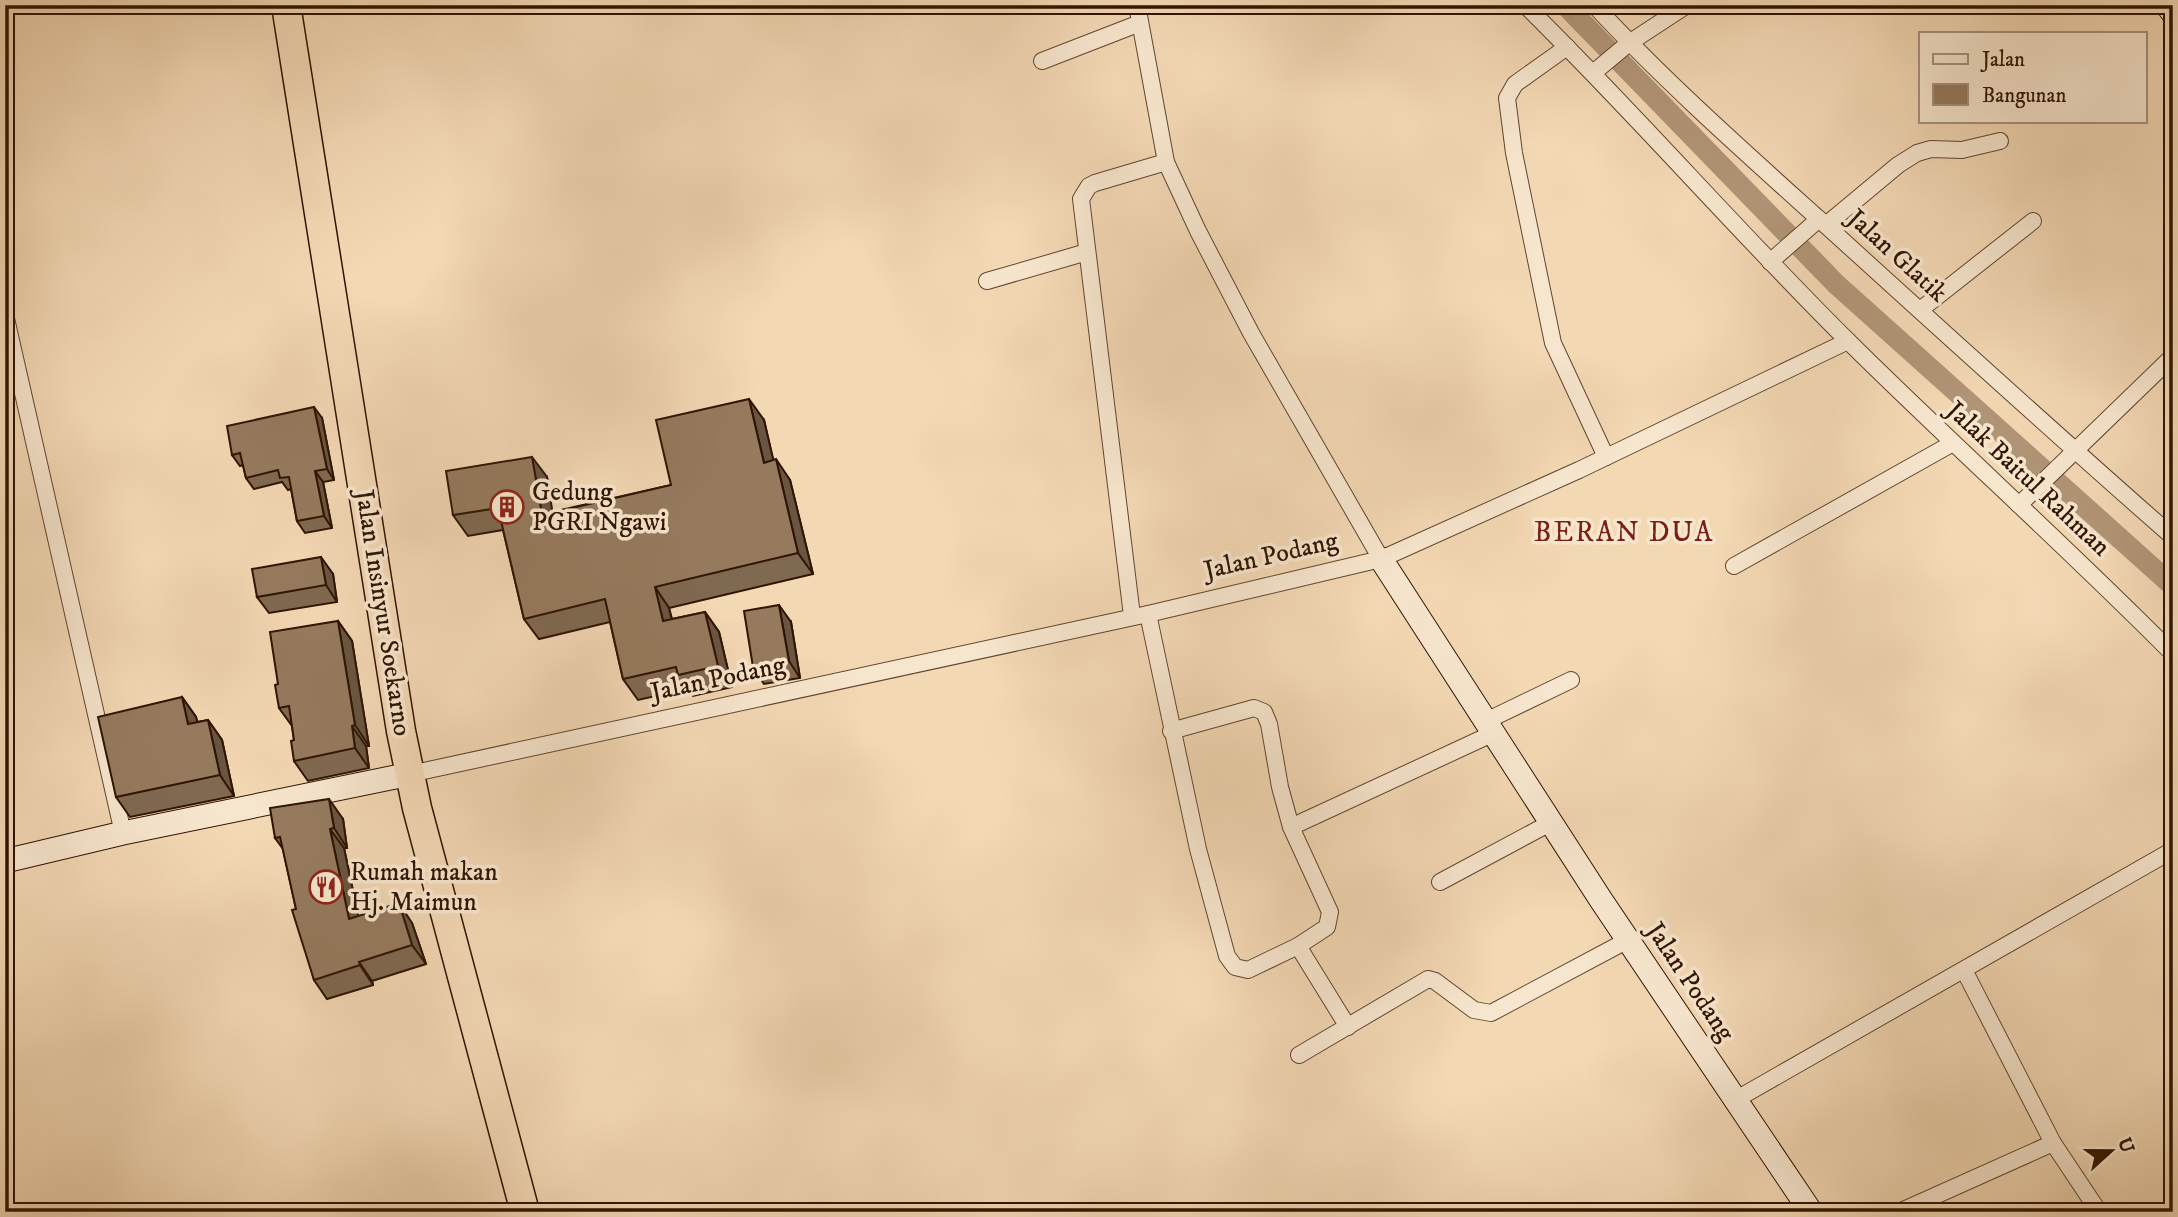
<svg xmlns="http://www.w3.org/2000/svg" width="2178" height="1217" font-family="'IM FELL DW Pica',serif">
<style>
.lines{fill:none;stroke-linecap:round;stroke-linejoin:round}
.canal{stroke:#b19577;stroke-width:21}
.street-casing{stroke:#61452e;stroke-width:18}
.secondary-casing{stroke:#301401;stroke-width:25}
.highway-casing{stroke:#301401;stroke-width:31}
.street{stroke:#f7e6ce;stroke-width:16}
.secondary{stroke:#f7e6ce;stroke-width:23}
.highway{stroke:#f3d8b4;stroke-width:28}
.wall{fill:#806951;stroke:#301401;stroke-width:2}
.shaded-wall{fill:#685542;stroke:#301401;stroke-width:2}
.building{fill:#957a5e;stroke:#301401;stroke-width:2}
.labels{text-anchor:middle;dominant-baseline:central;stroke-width:7;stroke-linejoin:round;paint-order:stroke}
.street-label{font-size:26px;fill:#301401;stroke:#f7e6ce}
.poi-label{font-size:26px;fill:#301401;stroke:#f7e6ce;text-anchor:start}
.neighbourhood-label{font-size:28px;letter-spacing:2px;fill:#7a1f14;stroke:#f7e6ce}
</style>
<rect width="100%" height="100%" fill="#f3d8b4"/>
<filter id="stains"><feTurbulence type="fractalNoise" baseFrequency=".00286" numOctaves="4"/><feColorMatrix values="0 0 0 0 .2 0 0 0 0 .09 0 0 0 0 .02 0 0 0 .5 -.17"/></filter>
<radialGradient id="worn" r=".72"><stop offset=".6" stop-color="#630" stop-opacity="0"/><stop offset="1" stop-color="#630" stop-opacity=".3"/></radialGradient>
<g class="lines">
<!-- canal -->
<polyline class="canal" points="1565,5 1836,284 2173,586"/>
<defs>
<g id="street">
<polyline points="1137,5 1166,162 1198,231 1251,333 1381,559"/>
<path d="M 1525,5 C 1636,114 1738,232 1848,341 C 1955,447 2067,547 2173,654"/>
<path d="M 1594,5 C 1671,88 1757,163 1841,239 C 1951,339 2061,439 2173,537"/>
<polyline points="1567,47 1515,84 1507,98 1514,153 1553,343 1606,457"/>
<polyline points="1042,61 1140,23"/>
<polyline points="1593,73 1629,43 1687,5"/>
<polyline points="1826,225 1898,165 1917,153 1931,149 1962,150 2000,141"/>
<polyline points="1770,262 1819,219"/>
<polyline points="987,281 1087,252"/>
<polyline points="1920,310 2033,221"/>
<polyline points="5,314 123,833"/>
<polyline points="2019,505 2173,356"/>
<polyline points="1734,566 1953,443"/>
<polyline points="1148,614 1198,849 1227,956 1235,967 1248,970 1298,946 1348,1027"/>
<polyline points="1132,616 1081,199 1089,186 1095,183 1166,162"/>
<polyline points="1486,721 1571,680"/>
<polyline points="1171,731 1254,708 1264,712 1269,724 1280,787 1291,827 1330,912 1327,927 1298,946"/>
<polyline points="410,774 1148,614 1381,559 1579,470 1848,341"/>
<polyline points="1291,827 1494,733"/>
<polyline points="1440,882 1552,822"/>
<polyline points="1964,970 2053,1143 2099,1212"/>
<polyline points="1299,1055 1428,979 1435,981 1474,1010 1491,1013 1628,940"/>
<polyline points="1735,1100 2173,850"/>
<polyline points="1899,1212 2053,1143"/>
</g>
<g id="secondary">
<polyline points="2167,5 2173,13"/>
<polyline points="1381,559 1601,900 1811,1212"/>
<polyline points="5,861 123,833 410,774"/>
</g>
<polyline id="highway" points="286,5 401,731 417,808 525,1212"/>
</defs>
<!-- street casing -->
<use href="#street" class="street-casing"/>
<!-- secondary casing -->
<use href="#secondary" class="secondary-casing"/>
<!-- highway casing -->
<use href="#highway" class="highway-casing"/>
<!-- street -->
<use href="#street" class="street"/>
<!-- secondary -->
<use href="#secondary" class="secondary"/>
<!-- highway -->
<use href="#highway" class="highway"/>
</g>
<!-- wall -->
<g class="wall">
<polygon points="322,418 334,480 323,482 332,528 305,533 297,521 291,489 288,490 282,482 254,489 246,478 243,465 240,466 232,455"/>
<polygon points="764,420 773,460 790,480 813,574 669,608 672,619 705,612 719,632 732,687 693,696 687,689 638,700 623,679 610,622 539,639 524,619 503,530 468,536 453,515 547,477 552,512 671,485"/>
<polygon points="333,574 337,602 269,613 257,597"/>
<polygon points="338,621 352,641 369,746 366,746 369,768 308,781 294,761 294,740 292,726 279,708"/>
<polygon points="791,622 800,678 764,684 753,667"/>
<polygon points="182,697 196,717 197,722 208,720 222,740 234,796 130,817 116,797"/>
<polygon points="343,819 347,848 344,848 358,916 412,923 426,964 372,981 373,985 327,999 314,980 296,909 283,849 275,838"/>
</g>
<!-- shaded-wall -->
<g class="shaded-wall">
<polygon points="749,399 764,420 779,484 764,463"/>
<polygon points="314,407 322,418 334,480 327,469"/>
<polygon points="532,457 547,477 556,535 542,515"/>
<polygon points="776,459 790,480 813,574 798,553"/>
<polygon points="315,471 323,482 332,528 324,516"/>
<polygon points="321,557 333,574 337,602 326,585"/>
<polygon points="655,587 669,608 677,642 663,621"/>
<polygon points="779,605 791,622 800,678 789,661"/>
<polygon points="705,612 719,632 732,687 718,666"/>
<polygon points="338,621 352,641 369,746 355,725"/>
<polygon points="182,697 196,717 203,744 188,724"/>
<polygon points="208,720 222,740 234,796 220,775"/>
<polygon points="352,726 366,746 369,768 355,748"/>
<polygon points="329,799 343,819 347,848 334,828"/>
<polygon points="330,829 344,848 363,938 349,919"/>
<polygon points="399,903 412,923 426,964 412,945"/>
<polygon points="359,962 372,981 373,985 360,965"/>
</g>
<!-- building -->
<g class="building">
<polygon points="749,399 764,463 776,459 798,553 655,587 663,621 705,612 718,666 678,675 676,667 623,679 605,599 524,619 498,508 453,515 446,471 532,457 542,515 671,485 656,420"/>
<polygon points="314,407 327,469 315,471 324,516 297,521 289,477 280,478 278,470 246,478 240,453 232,455 227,426"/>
<polygon points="321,557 326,585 257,597 252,569"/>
<polygon points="779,605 789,661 753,667 744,611"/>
<polygon points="338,621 355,725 352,726 355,748 294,761 291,741 294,740 289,706 279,708 275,685 278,684 270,632"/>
<polygon points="182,697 188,724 208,720 220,775 116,797 98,717"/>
<polygon points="329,799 334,828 330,829 349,919 399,903 412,945 359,962 360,965 314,980 292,910 296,909 280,837 275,838 270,808"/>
</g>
<!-- icons -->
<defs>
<symbol id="building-ring" viewBox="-11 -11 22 22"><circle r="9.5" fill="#f7e6ce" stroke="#8f2418" stroke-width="1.5"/><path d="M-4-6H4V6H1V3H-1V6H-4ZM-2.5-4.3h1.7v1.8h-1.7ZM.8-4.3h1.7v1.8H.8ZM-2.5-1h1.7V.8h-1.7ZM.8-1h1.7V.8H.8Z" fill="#8f2418"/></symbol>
<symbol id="restaurant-ring" viewBox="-11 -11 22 22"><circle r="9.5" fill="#f7e6ce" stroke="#8f2418" stroke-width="1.5"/><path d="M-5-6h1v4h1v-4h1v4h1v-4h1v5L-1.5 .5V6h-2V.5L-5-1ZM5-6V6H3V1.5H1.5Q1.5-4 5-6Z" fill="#8f2418"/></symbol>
</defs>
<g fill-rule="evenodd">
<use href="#building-ring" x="488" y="488" width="38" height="38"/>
<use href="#restaurant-ring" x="307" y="868" width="38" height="38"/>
</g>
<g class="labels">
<!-- street labels -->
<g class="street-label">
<text transform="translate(1897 256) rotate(42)">Jalan Glatik</text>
<text transform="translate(2028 479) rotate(43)">Jalak Baitul Rahman</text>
<text transform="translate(1271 556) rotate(-13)">Jalan Podang</text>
<text transform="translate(383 613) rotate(81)">Jalan Insinyur Soekarno</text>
<text transform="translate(718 679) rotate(-12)">Jalan Podang</text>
<text transform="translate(1690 982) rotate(56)">Jalan Podang</text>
</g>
<!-- poi labels -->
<g class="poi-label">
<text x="532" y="492">Gedung<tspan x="532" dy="30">PGRI Ngawi</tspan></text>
<text x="350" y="872">Rumah makan<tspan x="350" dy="30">Hj. Maimun</tspan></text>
</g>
<!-- neighbourhood labels -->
<g class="neighbourhood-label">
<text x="1624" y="532">BERAN DUA</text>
</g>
</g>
<!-- margin -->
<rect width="2178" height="1217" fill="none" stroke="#f3d8b4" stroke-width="28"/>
<rect x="7" y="7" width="2164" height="1203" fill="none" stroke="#301401" stroke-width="3.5"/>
<rect x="14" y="14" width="2150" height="1189" fill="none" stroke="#301401" stroke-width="2"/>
<!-- legend -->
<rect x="1919" y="32" width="228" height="91" fill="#f7e6ce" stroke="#a7927c" stroke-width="2"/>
<rect x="1933" y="54" width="35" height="10" fill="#f7e6ce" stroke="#a7927c" stroke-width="2"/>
<text x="1982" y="66" font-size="21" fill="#301401">Jalan</text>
<rect x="1933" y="84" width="35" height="21" fill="#957a5e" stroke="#a7927c" stroke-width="2"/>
<text x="1982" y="102" font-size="21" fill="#301401">Bangunan</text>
<!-- north arrow -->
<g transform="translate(2111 1151) rotate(69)" stroke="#f7e6ce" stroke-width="5" paint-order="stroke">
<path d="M0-5L12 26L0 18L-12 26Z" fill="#301401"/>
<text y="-10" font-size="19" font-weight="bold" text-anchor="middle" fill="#301401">U</text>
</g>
<rect width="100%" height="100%" filter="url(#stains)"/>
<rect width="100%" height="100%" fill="url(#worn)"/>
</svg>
